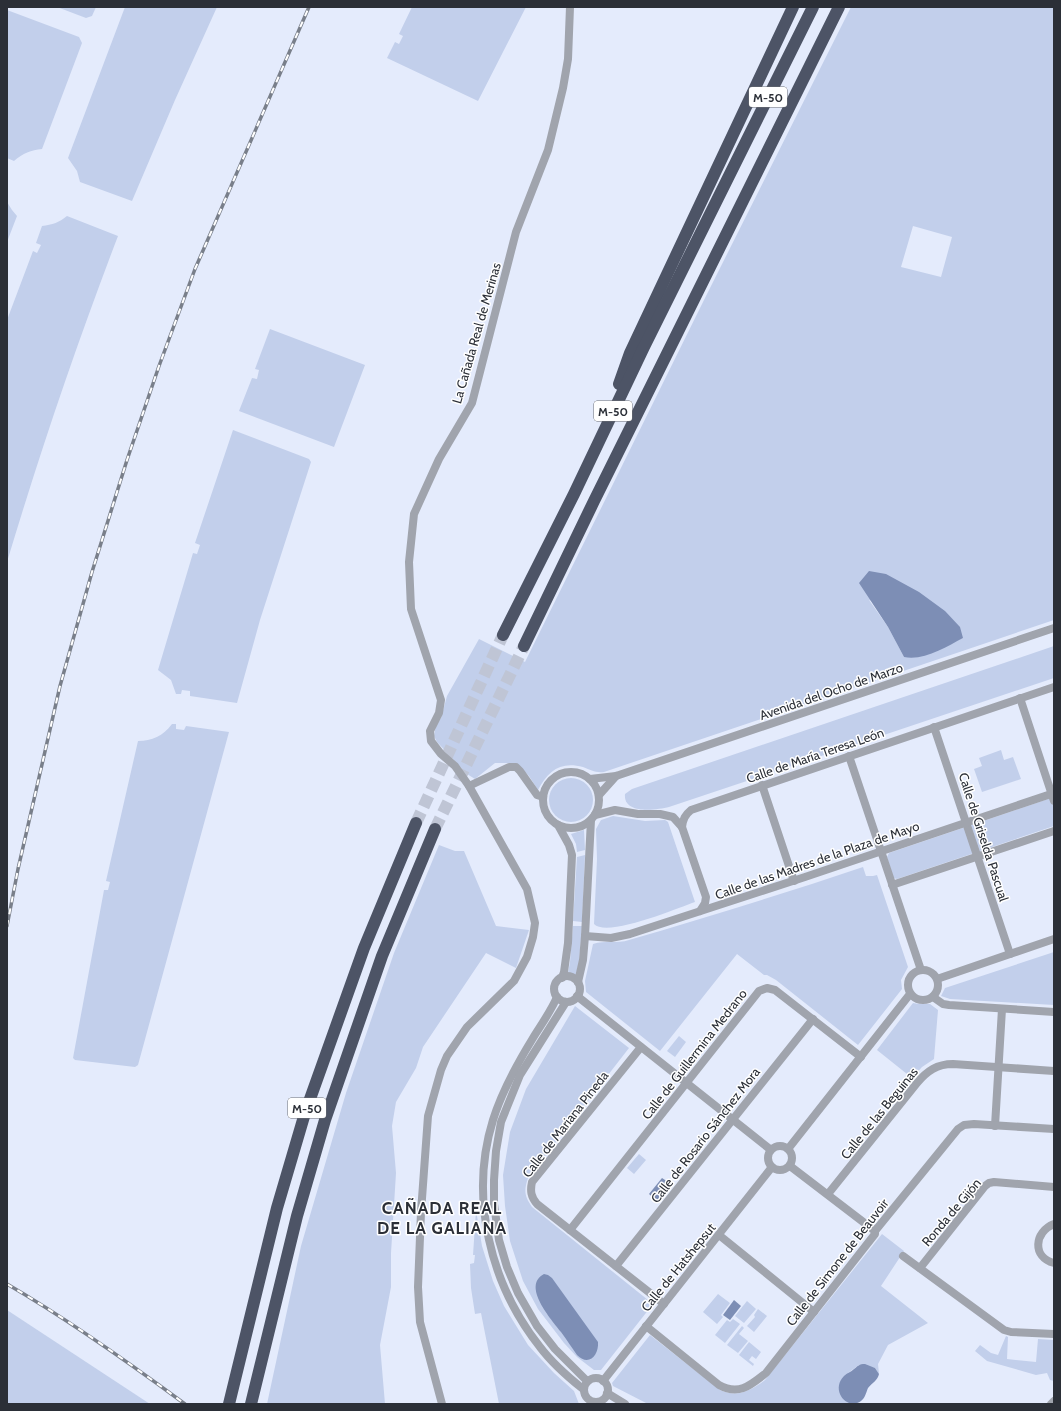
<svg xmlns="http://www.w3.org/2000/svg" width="1061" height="1411" font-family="Cabin,sans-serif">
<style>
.green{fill:#c2cfeb;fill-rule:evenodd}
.water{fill:#7d8eb5}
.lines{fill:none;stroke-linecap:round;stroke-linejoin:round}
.highway-tunnel{stroke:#bfc5d5;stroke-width:12;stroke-dasharray:12 6;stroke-linecap:butt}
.minor{stroke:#a0a4ad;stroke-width:8}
.highway{stroke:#4d5466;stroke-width:12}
.rail-casing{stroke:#797f8a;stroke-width:3.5}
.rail{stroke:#fff;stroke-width:2;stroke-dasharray:6;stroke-linecap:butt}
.labels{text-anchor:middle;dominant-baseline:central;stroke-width:3;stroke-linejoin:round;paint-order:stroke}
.shield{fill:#fff;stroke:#6b6d73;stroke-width:1}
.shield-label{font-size:12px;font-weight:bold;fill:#2b2f37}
.street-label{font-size:13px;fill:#2b2f37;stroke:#fff}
.district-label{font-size:17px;font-weight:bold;letter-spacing:1px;fill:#2b2f37;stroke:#fff}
</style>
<rect width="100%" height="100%" fill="#e4ebfc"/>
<!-- green -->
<g class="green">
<polygon points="57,7 96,7 92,16 86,18"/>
<polygon points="125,7 217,7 175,100 132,201 80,182 77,171 68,158"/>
<polygon points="412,7 526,7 478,101 387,58 395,42 399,44 403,36 399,34"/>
<path d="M 851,7 L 1054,7 L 1054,620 L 604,772 C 595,773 591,770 583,767 C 560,761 548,771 538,790 L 529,776 L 519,766 L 513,763 L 495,763 L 475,779 L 467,774 L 437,742 L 434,736 L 436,725 L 441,718 L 447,696 L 479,639 L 525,662 L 704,300 ZM 913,226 L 952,237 L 941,277 L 901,267 ZM 869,600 L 963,638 L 904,657 L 888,627 Z"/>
<path d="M 7,10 L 79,37 L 82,43 L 42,149 C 31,150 23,153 14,161 L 7,158 Z"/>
<polygon points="7,202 12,210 17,216 7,242"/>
<path d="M 67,216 L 118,236 C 77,343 40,452 7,562 L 7,320 L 33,251 L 37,253 L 41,245 L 36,243 L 42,226 C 52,225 60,222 67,216 Z"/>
<polygon points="270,329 365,365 334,447 239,411 252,378 257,379 259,370 255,369"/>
<polygon points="233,430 309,459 311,462 260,620 237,703 190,696 190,691 182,690 181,694 176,694 171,680 158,670 193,553 197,554 200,545 195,543"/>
<path d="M 1054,646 L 1054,678 L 669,807 C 656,810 623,815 625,794 L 632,789 Z"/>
<path d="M 172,724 L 176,724 L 176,729 L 184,730 L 186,726 L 229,732 L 138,1065 L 135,1067 L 75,1060 L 73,1058 L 104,890 L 108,890 L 110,882 L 106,881 L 138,741 C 152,741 163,736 172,724 Z"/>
<polygon points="1001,750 1004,760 1013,757 1021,779 982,792 974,769 982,766 979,758"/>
<circle cx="571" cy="800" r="22"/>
<polygon points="1054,797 1054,826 897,879 893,878 887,857 889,853"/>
<path d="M 613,816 L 645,821 L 665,820 L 668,822 L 695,902 C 678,908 607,938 594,924 L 597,859 L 596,829 L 601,820 Z"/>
<polygon points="584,830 585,850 577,852 576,844 571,834"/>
<polygon points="439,845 455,851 464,851 496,926 529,930 516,968 486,953 423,1047 416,1068 396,1102 392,1126 396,1173 391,1253 391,1287 380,1345 385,1404 267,1404 301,1246 346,1093 394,953"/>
<polygon points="585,855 582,922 573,921 577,857"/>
<path d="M 863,867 L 866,876 L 873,876 L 877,875 L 908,967 L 901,980 L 902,989 L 858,1045 L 776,980 L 767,975 L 764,975 L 737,954 L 660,1051 L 586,992 L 585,981 L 593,944 C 605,940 617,944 629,940 C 707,917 786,893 863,867 Z"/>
<polygon points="573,926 582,926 579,962 576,975 568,973 570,962"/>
<polygon points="1054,952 1054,1005 950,999 941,996 945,988"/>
<polygon points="913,1003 919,1004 930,1004 938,1010 934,1059 922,1067 912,1078 877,1050"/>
<path d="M 575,1006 L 629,1048 L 528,1178 C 524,1190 524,1196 532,1207 L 653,1304 L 601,1370 L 594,1370 L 577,1357 L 564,1343 L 538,1309 L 523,1281 L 510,1241 L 505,1206 L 503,1175 L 510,1132 L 526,1089 Z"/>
<polygon points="679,1036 686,1042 675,1057 667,1051"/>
<polygon points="639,1154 646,1160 634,1174 627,1168"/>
<polygon points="476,1210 482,1246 493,1281 504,1306 528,1345 554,1373 574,1391 579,1404 499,1404 481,1313 475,1314 471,1288 470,1264 474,1263 475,1255 473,1255"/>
<path d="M 882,1234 L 904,1251 L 881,1286 L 928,1323 L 888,1345 L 878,1364 L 879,1374 L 875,1368 L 859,1365 L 848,1373 L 854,1404 L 858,1404 L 648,1404 L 613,1386 L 612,1383 L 650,1335 L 720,1390 C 736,1398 751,1391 765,1380 Z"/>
<polygon points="718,1294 730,1303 721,1315 723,1317 717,1324 703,1312"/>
<polygon points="747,1301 756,1309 744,1323 735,1316"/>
<polygon points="758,1309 767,1316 754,1332 747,1326 755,1317 754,1315"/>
<polygon points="7,1310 150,1404 7,1404"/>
<polygon points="733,1319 740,1324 725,1343 715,1335 727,1320 730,1322"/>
<polygon points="742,1326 744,1328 739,1334 748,1341 738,1353 727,1345"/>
<polygon points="1006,1336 1008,1337 1007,1359 1036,1362 1038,1339 1054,1340 1054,1381 1050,1380 1047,1373 1036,1375 987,1361 975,1351 980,1345 991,1353 998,1355"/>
<polygon points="749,1342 761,1352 756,1359 752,1356 749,1360 754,1364 753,1366 739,1355"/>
</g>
<!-- water -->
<g class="water">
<path d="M 869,571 L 886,574 L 919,592 L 945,611 L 960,627 L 963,638 C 946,647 924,661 904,657 L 888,627 L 859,583 Z"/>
<polygon points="662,1178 671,1184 657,1201 649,1194"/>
<path d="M 544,1274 L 548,1275 L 552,1278 L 598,1342 C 599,1355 589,1367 577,1355 C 572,1348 567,1340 561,1332 C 552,1320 521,1286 544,1274 Z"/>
<polygon points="734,1300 741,1306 730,1320 723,1315"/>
<path d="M 865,1364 L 875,1368 L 879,1374 C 878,1380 872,1383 868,1388 C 866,1393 865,1398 861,1401 C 847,1411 830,1390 844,1376 C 847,1373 851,1372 854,1369 C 858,1366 859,1364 865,1364 Z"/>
</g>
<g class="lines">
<!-- highway-tunnel -->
<g class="highway-tunnel">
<polyline points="416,823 503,635"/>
<polyline points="435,829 524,646"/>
</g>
<!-- minor -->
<g class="minor">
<polyline points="1020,698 1054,801"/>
<polyline points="934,727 1010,954"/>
<polyline points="849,756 921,970"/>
<circle cx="571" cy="800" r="28"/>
<polyline points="590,779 616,776 1054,628"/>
<polyline points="762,785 794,881"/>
<polyline points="469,786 509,767 516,767 520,771 537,795 543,797"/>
<polyline points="599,795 616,776"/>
<polyline points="595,815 615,810 638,814 660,814 673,817 682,827 706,897 705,903 700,911"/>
<polyline points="558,825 569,845 572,855 568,943 564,972 562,978"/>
<path d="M 682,827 C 683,819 685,815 691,810 L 1054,687"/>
<polyline points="892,885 1054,831"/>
<polyline points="585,936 611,938 630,934 805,877 1054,793"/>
<circle cx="923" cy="985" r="15"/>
<circle cx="567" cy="989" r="13"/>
<polyline points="937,979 1054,939"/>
<polyline points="578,982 583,960 585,936 591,820"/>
<polyline points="577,996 771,1150"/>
<path d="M 557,997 C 551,1011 541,1025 533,1038 C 517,1064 502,1091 493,1120 C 469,1197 490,1284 540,1347 C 552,1363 568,1377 583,1389"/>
<polyline points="933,997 943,1004 949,1005 1054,1012"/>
<polyline points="566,1002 520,1075 501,1122 496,1151 494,1180 494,1204 499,1240 507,1267 518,1293 537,1326 555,1349 585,1379 588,1381"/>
<path d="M 641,1047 L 532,1182 C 530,1191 531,1197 537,1204 L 664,1304"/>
<polyline points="995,1126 1002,1009"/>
<circle cx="780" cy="1158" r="12"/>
<polyline points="788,1149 910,994"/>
<polyline points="790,1166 875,1231"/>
<path d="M 828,1194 L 917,1083 C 927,1071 937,1064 953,1064 L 1054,1071"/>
<path d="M 1054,1224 C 1034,1232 1032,1257 1054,1263"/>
<polyline points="570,1230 759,991 767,988 775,990 861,1057"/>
<polyline points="719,1235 814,1312"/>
<polyline points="903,1256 1004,1330 1011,1332 1054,1334"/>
<polyline points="616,1266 813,1019"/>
<polyline points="920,1268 985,1186 989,1183 994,1182 1054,1187"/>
<path d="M 646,1326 L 719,1385 C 739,1396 751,1385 766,1373 L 875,1234 L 875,1231 L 958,1129 L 964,1125 L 974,1124 L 1054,1129"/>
<circle cx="596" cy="1390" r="12"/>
<polyline points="603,1381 772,1167"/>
<polyline points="607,1393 625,1404"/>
<polyline points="442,1404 420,1322 418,1287 421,1212 428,1116 441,1070 447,1056 467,1027 514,981 527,957 533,937 535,923 527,889 469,786 455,766 441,754 431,741 430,731 439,713 441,700 411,609 409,562 414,514 439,459 472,403 516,232 548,150 563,88 568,59 570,7"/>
<polyline points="1051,1404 1054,1401"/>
</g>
<!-- highway -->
<g class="highway">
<polyline points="619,384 630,353 793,7"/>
<polyline points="503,635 574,494 644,347 813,7"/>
<polyline points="524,646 594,501 839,7"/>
<polyline points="229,1404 277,1208 305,1113 364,948 416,823"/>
<polyline points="251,1404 297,1216 325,1120 382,956 435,829"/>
</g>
<defs>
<g id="rail">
<polyline points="7,926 18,869 60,686 92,572 127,460 159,366 195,269 309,7"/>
<path d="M 7,1284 C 69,1320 128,1362 185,1404"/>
</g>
</defs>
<!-- rail casing -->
<use href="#rail" class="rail-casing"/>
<!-- rail -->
<use href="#rail" class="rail"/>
</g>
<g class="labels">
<!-- shield labels -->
<g class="shield">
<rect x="749" y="87" width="38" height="20" rx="3"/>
<rect x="594" y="401" width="38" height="20" rx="3"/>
<rect x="288" y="1098" width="38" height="20" rx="3"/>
</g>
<g class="shield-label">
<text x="768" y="97">M-50</text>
<text x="613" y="411">M-50</text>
<text x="307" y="1108">M-50</text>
</g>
<!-- street labels -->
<g class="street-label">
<text transform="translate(476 333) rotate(-74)">La Cañada Real de Merinas</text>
<text transform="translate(831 691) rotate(-19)">Avenida del Ocho de Marzo</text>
<text transform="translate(815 755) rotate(-19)">Calle de María Teresa León</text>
<text transform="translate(984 837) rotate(72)">Calle de Griselda Pascual</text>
<text transform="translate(817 860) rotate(-19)">Calle de las Madres de la Plaza de Mayo</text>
<text transform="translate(694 1054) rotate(-52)">Calle de Guillermina Medrano</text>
<text transform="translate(879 1113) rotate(-51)">Calle de las Beguinas</text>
<text transform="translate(565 1124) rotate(-52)">Calle de Mariana Pineda</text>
<text transform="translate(705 1135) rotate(-52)">Calle de Rosario Sánchez Mora</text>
<text transform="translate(951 1212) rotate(-50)">Ronda de Gijón</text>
<text transform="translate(837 1262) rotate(-52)">Calle de Simone de Beauvoir</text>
<text transform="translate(678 1267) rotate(-51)">Calle de Hatshepsut</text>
</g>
<!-- district labels -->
<g class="district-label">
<text x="442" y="1208">CAÑADA REAL<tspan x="442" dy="20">DE LA GALIANA</tspan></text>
</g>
</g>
<!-- border -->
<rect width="1061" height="1411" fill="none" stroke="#2b2f37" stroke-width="16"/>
</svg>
